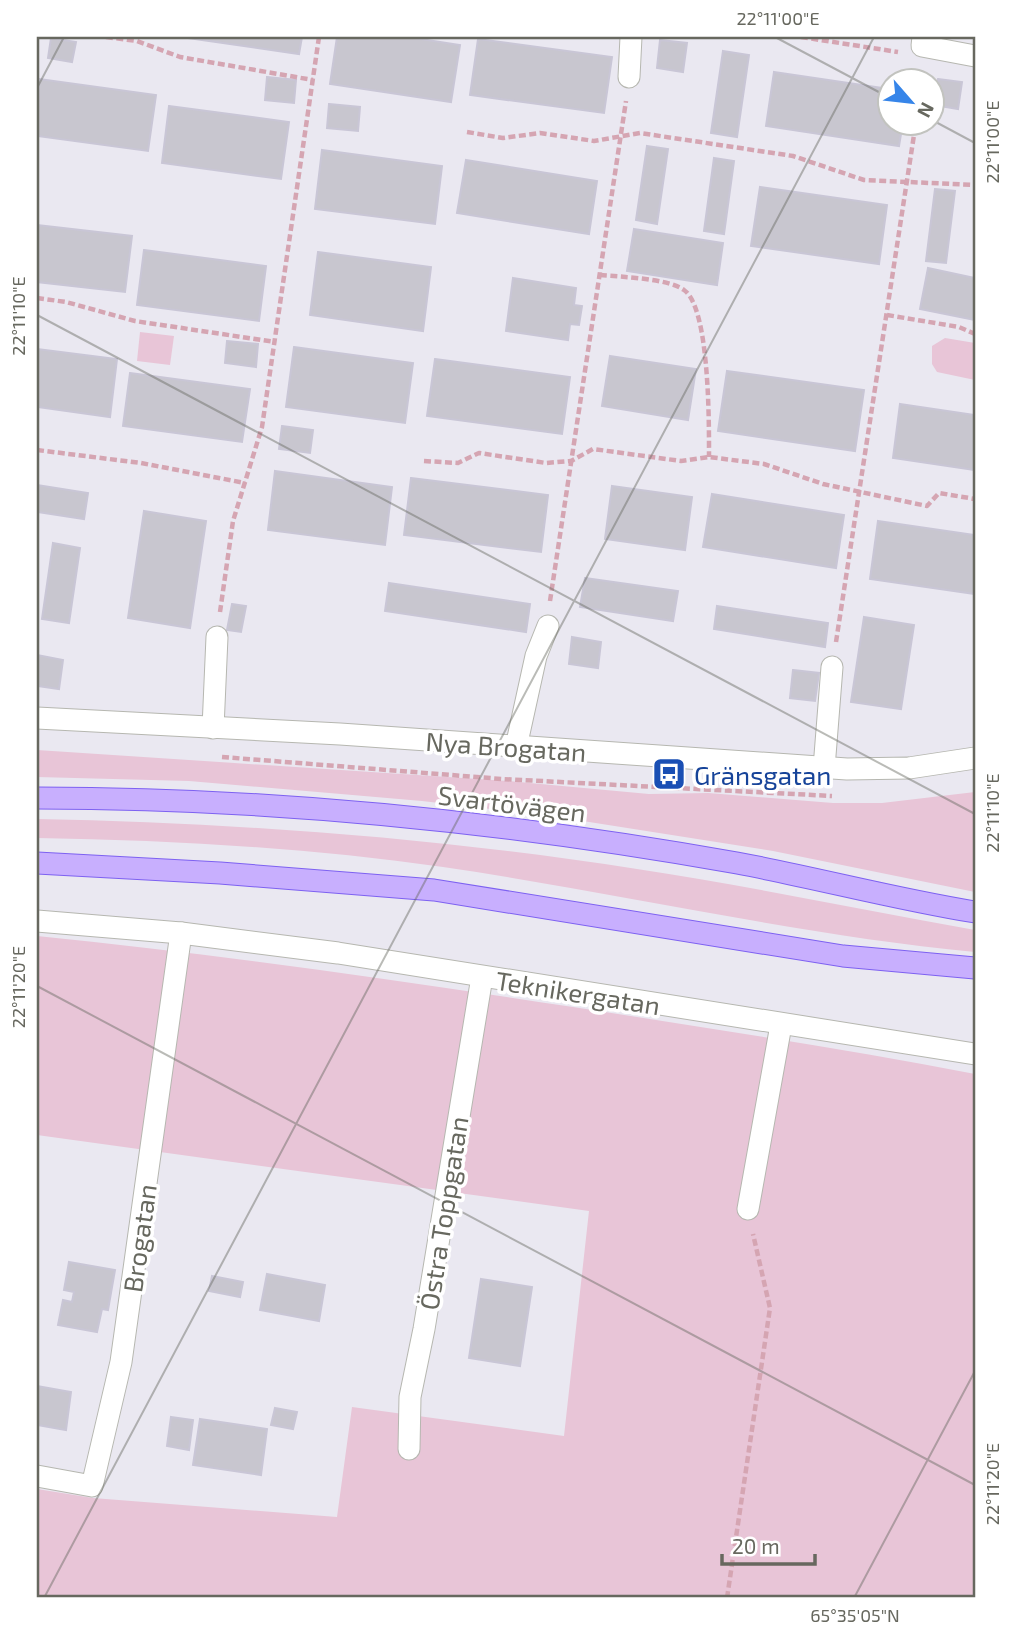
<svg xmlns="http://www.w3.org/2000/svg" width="1012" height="1635" font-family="'Exo 2',sans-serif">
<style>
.green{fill:#e8c5d7}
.building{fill:#c8c6cf;stroke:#c9c6d6;stroke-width:2}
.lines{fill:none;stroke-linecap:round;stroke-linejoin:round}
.minor-casing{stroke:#b6b7b0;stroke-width:23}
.major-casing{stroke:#7d61f1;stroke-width:23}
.path{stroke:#d5a5b2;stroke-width:4.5;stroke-dasharray:7 3.5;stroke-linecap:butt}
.minor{stroke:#fff;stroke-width:21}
.major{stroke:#c8affe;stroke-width:21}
.ticks{fill:none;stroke:#67685f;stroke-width:2;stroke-opacity:0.45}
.labels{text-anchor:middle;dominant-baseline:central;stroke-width:7;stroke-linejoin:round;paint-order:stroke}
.street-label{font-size:26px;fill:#67685f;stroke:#fff}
.transit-label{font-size:26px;fill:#164399;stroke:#fff;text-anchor:start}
.neatline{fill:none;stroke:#67685f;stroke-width:2.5}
.ticks-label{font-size:18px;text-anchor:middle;fill:#67685f}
</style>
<rect width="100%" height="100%" fill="#eae8f1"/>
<!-- green -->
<g class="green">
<polygon points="140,332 174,336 170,365 137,361"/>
<polygon points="945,338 975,343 975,380 937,372 932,364 932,346"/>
<polygon points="37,750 508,781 649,794 708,793 833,803 882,803 975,792 975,892 773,851 551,816 422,801 189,781 37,777"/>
<path d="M 37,819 C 238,823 438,838 637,869 C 750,886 862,910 975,930 L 975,952 C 797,935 620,893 443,867 C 308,848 172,840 37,838 Z"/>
<path d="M 37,936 C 216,954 395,980 573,1007 C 707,1028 842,1048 975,1074 L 975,1598 L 37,1598 L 37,1489 L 93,1498 L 337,1517 L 352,1407 L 564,1436 L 589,1211 L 37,1135 Z"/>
</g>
<!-- building -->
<g class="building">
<polygon points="181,37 302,37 299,54"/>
<polygon points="337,37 408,37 460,45 451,102 330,84"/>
<polygon points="51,38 76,42 72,62 48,58"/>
<polygon points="478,39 612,57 604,113 470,95"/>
<polygon points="660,40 687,43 683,72 657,68"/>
<polygon points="723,51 749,55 737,137 711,133"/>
<polygon points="774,72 890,89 890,122 903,122 899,146 766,126"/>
<polygon points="267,77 296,80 294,103 265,100"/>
<polygon points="39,79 156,95 148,151 37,136"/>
<polygon points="938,79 962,82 958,109 934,105"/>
<polygon points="329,104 360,107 358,131 327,128"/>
<polygon points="169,106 289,122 281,179 162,163"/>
<polygon points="647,146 668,149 657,224 636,220"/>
<polygon points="322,150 442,166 435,224 315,209"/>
<polygon points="714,158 734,161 724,234 704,231"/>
<polygon points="466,160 597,181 589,234 457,213"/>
<polygon points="760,187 887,205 879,264 751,246"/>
<polygon points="935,189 955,191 946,263 926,261"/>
<polygon points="37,225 132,236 125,292 37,282"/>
<polygon points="634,229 723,243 717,285 627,271"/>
<polygon points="144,250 266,266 259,321 137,305"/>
<polygon points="318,252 431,267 423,331 310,315"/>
<polygon points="928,268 975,278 975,320 920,309"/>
<polygon points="513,278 576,288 574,305 582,306 579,325 570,324 568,340 506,331"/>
<polygon points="227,341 258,344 256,367 225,363"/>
<polygon points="294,347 413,363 405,423 286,407"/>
<polygon points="37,349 117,359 110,417 37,407"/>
<polygon points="610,356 696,369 688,420 602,406"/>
<polygon points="435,359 570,377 562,434 427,416"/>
<polygon points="727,371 864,390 855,451 718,431"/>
<polygon points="130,373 250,389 242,442 123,426"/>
<polygon points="900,404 975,415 975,470 893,458"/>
<polygon points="282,426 313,430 310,453 279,449"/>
<polygon points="275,471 392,487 385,545 268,530"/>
<polygon points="411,478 548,495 541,552 404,535"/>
<polygon points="37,485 88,493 84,519 37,512"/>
<polygon points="612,486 692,497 685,550 605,539"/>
<polygon points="712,494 844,515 836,568 703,547"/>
<polygon points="144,511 206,521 190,628 128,618"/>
<polygon points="878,521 975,535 975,594 870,579"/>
<polygon points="53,543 80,548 69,623 42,619"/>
<polygon points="585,578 678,591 673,621 580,607"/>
<polygon points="389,583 530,604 526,632 385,611"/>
<polygon points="232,604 246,606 241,632 227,630"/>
<polygon points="717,606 828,623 825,647 714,629"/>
<polygon points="864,617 914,625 901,709 851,702"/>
<polygon points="572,637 601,642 598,668 569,664"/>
<polygon points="37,655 63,660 59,689 37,686"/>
<polygon points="793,670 819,673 815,701 790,698"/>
<polygon points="69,1262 115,1270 108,1310 102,1309 97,1332 58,1325 63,1300 72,1302 74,1292 64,1290"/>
<polygon points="267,1274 325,1285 319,1321 260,1310"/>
<polygon points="212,1276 243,1282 240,1297 209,1291"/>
<polygon points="481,1279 532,1287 520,1366 469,1358"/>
<polygon points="37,1386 71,1392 66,1430 37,1425"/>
<polygon points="275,1408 297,1412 293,1429 271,1425"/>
<polygon points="171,1417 193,1420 189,1450 167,1446"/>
<polygon points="200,1419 267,1429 261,1475 193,1465"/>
</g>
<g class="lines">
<defs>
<g id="minor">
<polyline points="923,37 922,46 975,56"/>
<polyline points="629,77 631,37"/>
<polyline points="37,718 340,734 847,769 909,768 975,758"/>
<polyline points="213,728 217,637"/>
<polyline points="516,747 536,656 548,626"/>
<polyline points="824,768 832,667"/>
<polyline points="37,921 181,933 338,953 975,1054"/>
<polyline points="748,1209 781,1025"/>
<polyline points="409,1449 410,1397 424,1329 482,977"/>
<polyline points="37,1476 92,1486 121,1362 181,933"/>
</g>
<g id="major">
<path d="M 37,798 C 270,798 507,822 737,863 C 817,878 895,899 975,912"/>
<polyline points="37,863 220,873 434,890 843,956 975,968"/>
</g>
</defs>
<!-- minor casing -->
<use href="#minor" class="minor-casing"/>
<!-- major casing -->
<use href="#major" class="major-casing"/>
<!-- path -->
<g class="path">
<polyline points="106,37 137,41 180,57 313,80"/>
<polyline points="801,37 898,52"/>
<polyline points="467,132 503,138 540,133 594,141 640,133 793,156 864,180 975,185"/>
<path d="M 600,275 C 621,277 667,278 684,290 C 710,308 709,426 709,457"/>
<polyline points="37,298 66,302 135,321 275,342"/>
<polyline points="887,315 959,327 975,334"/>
<polyline points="37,450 141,463 245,483"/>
<polyline points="424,461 458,463 479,453 546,463 571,461 593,449 681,461 709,457 764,464 823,484 927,506 939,493 975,499"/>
<polyline points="550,601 626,101"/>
<polyline points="220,612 233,521 262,427 319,37"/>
<polyline points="836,642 916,122"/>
<polyline points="222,757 502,779 832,796"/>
<polyline points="727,1598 770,1308 753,1234"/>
</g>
<!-- minor -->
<use href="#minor" class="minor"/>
<!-- major -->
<use href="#major" class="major"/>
</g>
<!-- ticks -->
<path class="ticks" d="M 775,37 L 890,98M 37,88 L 64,37M 932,120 L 975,143M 37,315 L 975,814M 37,986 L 975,1485M 44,1598 L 874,37M 854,1598 L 975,1371"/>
<!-- icons -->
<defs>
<symbol id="bus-square" viewBox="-11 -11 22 22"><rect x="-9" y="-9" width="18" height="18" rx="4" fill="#1a4fb4" stroke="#fff"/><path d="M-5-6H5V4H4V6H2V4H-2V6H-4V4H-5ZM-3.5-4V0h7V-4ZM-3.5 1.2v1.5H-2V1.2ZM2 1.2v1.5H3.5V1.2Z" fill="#fff"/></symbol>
</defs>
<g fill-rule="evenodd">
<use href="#bus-square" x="650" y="755" width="38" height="38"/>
</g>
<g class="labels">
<!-- street labels -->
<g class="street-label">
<text transform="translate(506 746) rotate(4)">Nya Brogatan</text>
<text transform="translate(512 803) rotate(7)">Svartövägen</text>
<text transform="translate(578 992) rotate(9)">Teknikergatan</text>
<text transform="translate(443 1213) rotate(-81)">Östra Toppgatan</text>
<text transform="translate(139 1238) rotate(-82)">Brogatan</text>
</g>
<!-- transit labels -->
<g class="transit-label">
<text x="694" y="774">Gränsgatan</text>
</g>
</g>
<!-- border -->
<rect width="1012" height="1635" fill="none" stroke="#ffffff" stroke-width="77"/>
<!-- north arrow -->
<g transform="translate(911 102) rotate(118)"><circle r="33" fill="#ffffff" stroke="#c2c3bf" stroke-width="2"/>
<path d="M0-5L12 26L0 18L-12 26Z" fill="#3685e9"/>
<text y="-10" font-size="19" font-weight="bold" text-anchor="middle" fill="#67685f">N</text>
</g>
<!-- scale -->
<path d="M722 1554v10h93v-10" fill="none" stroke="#67685f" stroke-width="3.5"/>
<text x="732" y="1554" font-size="21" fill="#67685f" stroke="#ffffff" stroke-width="5" paint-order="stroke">20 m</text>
<rect x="38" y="38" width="936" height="1558" class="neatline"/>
<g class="ticks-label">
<text x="778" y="25">22°11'00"E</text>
<text transform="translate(993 142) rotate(-90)" y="6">22°11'00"E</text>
<text transform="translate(19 316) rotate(-90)" y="6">22°11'10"E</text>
<text transform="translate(993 813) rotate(-90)" y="6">22°11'10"E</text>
<text transform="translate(19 987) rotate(-90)" y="6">22°11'20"E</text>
<text transform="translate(993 1484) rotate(-90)" y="6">22°11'20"E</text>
<text x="855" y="1622">65°35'05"N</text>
</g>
</svg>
